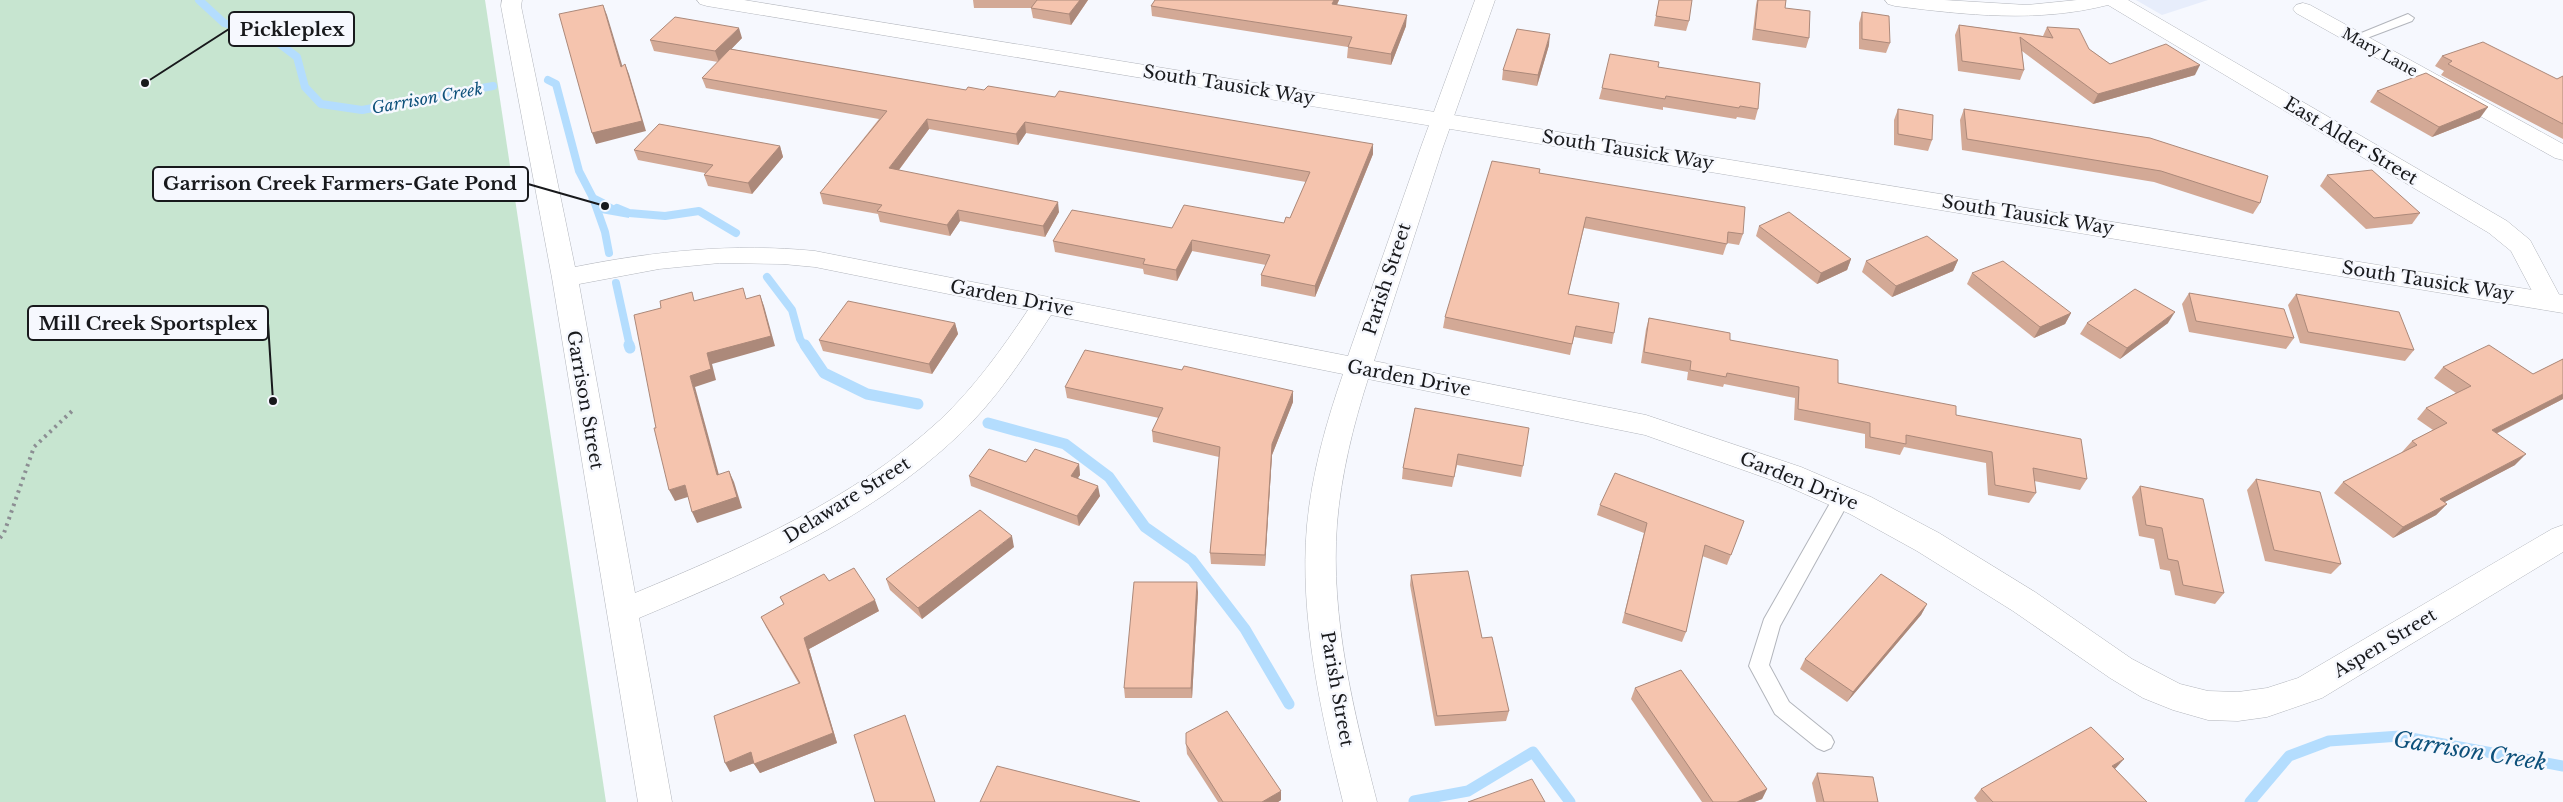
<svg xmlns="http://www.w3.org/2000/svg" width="2563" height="802" font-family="'Libre Baskerville',serif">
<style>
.built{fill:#e7edfb}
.green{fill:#c7e5d0}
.water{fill:#b4ddfe}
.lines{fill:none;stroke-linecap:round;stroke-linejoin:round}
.stream-far1{stroke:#b4ddfe;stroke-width:8}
.stream{stroke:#b4ddfe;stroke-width:11}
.lane-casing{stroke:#b2b5bc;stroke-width:2}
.street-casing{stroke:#b2b5bc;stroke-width:1}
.secondary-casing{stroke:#b2b5bc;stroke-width:1}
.path{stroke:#8c8e93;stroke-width:4;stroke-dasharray:2.5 4.5;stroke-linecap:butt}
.lane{fill:#fff;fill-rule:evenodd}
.street{fill:#fff;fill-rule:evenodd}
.secondary{fill:#fff;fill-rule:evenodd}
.wall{fill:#d3a996}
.shaded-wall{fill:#ac897a}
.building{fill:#f5c4ae;stroke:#ac897a}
.labels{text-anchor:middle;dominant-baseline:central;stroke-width:5;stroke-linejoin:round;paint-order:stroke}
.far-street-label{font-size:15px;fill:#18191c;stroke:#f6f8fe}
.far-water-label{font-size:16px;font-style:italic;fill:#0e517b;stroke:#f6f8fe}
.street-label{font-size:18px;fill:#18191c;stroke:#f6f8fe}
.near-water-label{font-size:22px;font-style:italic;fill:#0e517b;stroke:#f6f8fe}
.leader{fill:none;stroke:#18191c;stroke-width:2}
.callout-dot{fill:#18191c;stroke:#f6f8fe;stroke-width:2}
.callout{fill:#f6f8fe;stroke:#18191c;stroke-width:2}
.callout-label{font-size:19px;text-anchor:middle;font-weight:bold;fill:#18191c}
</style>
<rect width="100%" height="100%" fill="#f6f8fe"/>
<!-- built -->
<polygon class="built" points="2136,0 2208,0 2162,15"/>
<!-- green -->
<polygon class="green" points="0,0 485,0 606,802 0,802"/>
<!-- water -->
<polygon class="water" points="594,195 629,213 629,218 601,213 588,199"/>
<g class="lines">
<!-- stream-far1 -->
<g class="stream-far1">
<polyline points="199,0 224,23 272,38 297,57 305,87 321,104 362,110 493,86"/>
<polyline points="548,80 556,84 579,171 593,198 603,203"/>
<polyline points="593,198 605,232 609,253"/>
<polyline points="617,208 629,213 665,216 699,211 736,233"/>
<polyline points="767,277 792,310 800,339 805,347"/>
<polyline points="616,283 630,347"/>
</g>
<!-- stream -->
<g class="stream">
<polyline points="629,345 630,348"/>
<polyline points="805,345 824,373 867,394 918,404"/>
<polyline points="988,423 1065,444 1109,477 1145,527 1192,560 1245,629 1289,704"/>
<polyline points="1414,801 1468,791 1533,752 1570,802"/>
<polyline points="2250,802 2289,756 2329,741 2400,736 2563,766"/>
</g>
<defs>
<g id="lane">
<polygon points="2408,14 2414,18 2412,21 2359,41 2355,42 2349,38"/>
<polygon points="1843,489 1849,491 1852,496 1780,626 1769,665 1789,702 1831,736 1834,742 1831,748 1824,751 1817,748 1775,714 1749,666 1764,619 1837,491"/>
</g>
<g id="street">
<path d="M 502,0 L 522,0 L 521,6 L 575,267 C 655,251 734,243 815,251 L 1348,356 L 1421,147 L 1475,0 L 1495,0 L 1443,147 L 1374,361 L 1646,415 L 1801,467 L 1871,497 L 1939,533 L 2035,592 L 2132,659 L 2180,684 L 2208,691 L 2238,692 L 2267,688 L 2298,678 L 2552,529 L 2563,525 L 2563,552 L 2322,698 L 2267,717 L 2238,721 L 2208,720 L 2173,710 L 2143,698 L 2110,678 L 2013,611 L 1917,551 L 1850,514 L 1780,483 L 1645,435 L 1368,379 C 1353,426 1341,475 1337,524 C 1330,617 1354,713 1377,802 L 1343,802 C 1321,713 1299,617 1307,525 C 1312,473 1326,423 1343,374 L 1051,315 C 1024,357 996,400 959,435 C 868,521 753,570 639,618 L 672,802 L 638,802 L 552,278 L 501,6 ZM 720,263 L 783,264 L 815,267 L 1028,310 C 1002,349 974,388 940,420 C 853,500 743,548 635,593 L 579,284 L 659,269 Z"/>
<path d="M 1885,0 L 1944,0 L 2027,5 L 2077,0 L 2128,0 L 2507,221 L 2530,240 L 2562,300 L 2558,306 L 2549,309 L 2540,306 L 2511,251 L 2489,233 L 2108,5 C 2037,23 1967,15 1895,6 L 1888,4 Z"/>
<polygon points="2303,3 2310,5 2563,144 2563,160 2555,158 2296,13 2293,9 2296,5"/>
</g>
<polygon id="secondary" points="697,0 744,0 2563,295 2563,313 707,6 700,4"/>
</defs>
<!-- lane casing -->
<use href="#lane" class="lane-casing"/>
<!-- street casing -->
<use href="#street" class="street-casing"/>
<!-- secondary casing -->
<use href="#secondary" class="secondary-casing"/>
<!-- path -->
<polyline class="path" points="0,538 4,533 34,447 72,411"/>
<!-- lane -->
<use href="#lane" class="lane"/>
<!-- street -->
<use href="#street" class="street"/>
<!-- secondary -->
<use href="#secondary" class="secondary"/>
</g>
<!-- wall -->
<g class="wall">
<polygon points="973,0 1088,0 1071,25 1033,18 1031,8 974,8"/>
<polygon points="1155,0 1339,0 1337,5 1406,26 1391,65 1347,58 1348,47 1152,16 1151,6"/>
<polygon points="1659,0 1689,21 1686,31 1654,26"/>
<polygon points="1757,0 1786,0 1785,8 1809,38 1806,48 1752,40 1756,5"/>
<polygon points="1862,12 1890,43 1886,53 1859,49 1859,23"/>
<polygon points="1959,25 2043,36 2047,27 2089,49 2110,64 2195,75 2093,104 2022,51 2024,70 2020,80 1958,71 1955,35"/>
<polygon points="742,38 731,49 966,90 1373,154 1315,297 1261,286 1261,275 1266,265 1192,251 1177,281 1144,274 1143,269 1055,252 1053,241 1172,228 1284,223 1290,218 1306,182 1026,133 1018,145 929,129 899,170 1059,212 1045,237 960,221 950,236 880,222 878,214 823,204 820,193 879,119 706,88 702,78 718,62 654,51 650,40"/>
<polygon points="1549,45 1537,86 1502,80 1503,70"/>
<polygon points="2442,56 2557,79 2563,76 2563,139 2441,75 2444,71 2435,66"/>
<polygon points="1658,67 1758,109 1755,120 1737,117 1736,119 1663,107 1663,110 1599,99 1602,88"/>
<polygon points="2377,91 2480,118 2432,137 2370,102"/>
<polygon points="1898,109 1932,140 1928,151 1894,145 1894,120"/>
<polygon points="1964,109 2150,138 2260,203 2253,214 2154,182 1962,150 1960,120"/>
<polygon points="780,146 783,157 752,194 708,186 704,175 705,173 638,160 634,150"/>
<polygon points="1540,173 1743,234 1739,245 1727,243 1723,255 1584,228 1568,294 1614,333 1612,344 1574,337 1570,355 1443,328 1445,317"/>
<polygon points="2327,175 2420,213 2412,224 2366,229 2320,186"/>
<polygon points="1759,226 1851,259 1847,270 1817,284 1756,236"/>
<polygon points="1958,260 1953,271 1892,297 1862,272 1866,261"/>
<polygon points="1972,273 2071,313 2065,324 2034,338 1967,284"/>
<polygon points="2189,293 2294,338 2286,349 2189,332 2182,304"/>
<polygon points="2296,294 2414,350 2405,361 2300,343 2288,305"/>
<polygon points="1649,318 1730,340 1838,383 1956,415 2087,479 2080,490 2034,481 2036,493 2029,503 1988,495 1986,463 1904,447 1900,455 1865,448 1865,434 1794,420 1795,398 1724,384 1723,387 1687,380 1688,372 1641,363 1646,329"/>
<polygon points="955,323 958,334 932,374 823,351 819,340"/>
<polygon points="2087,323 2168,323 2120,359 2080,334"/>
<polygon points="2563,359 2563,399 2496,434 2515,465 2444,502 2447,504 2436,515 2393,538 2334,493 2343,482 2403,452 2402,452 2412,441 2433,430 2417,419 2426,408 2456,393 2434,378 2443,367 2533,374"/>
<polygon points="1065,387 1293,402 1272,455 1265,566 1211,564 1210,553 1219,457 1153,442 1152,431 1159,418 1067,398"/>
<polygon points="1415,408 1523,466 1521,477 1457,465 1452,487 1402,479 1403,468"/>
<polygon points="1026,462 1079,464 1080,475 1078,478 1100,496 1079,526 971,486 969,476"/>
<polygon points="2256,479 2341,564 2331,574 2265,561 2247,490"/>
<polygon points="2140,486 2224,593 2215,604 2175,595 2170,571 2160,569 2154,539 2139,536 2132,497"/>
<polygon points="1600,505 1744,521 1727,565 1702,556 1686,632 1682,642 1622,623 1644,533 1597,515"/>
<polygon points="1014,547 922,619 890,590 886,579"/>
<polygon points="1411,575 1482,638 1509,711 1506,721 1435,726 1410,585"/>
<polygon points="829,581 879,611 809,649 837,743 760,773 754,763 730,772 799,684 766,627 761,617 784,605 780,597"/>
<polygon points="1198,592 1192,698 1125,698 1124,688"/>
<polygon points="1927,604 1921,615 1847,702 1800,669 1805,659"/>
<polygon points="1635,688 1767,789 1762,799 1754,802 1702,802 1631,699"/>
<polygon points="1186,744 1281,800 1278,802 1218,802 1187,754"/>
<polygon points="2115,769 2147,802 1977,802 1974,798 1981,789"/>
<polygon points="1817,773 1878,802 1816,802 1812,783"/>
</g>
<!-- shaded-wall -->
<g class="shaded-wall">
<polygon points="1080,0 1088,0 1071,25 1069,14"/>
<polygon points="1334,0 1339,0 1332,14 1332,4"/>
<polygon points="603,5 607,15 626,78 621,67"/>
<polygon points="1407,15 1406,26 1391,65 1391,54"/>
<polygon points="739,28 742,38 719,62 715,51"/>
<polygon points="1550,34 1549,45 1537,86 1538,75"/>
<polygon points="625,64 629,74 646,131 596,144 592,133"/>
<polygon points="2200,65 2195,75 2093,104 2098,94"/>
<polygon points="2488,107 2480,118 2432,137 2439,127"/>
<polygon points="927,119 929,129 892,179 889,168"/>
<polygon points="1025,122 1026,133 1018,145 1016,134"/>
<polygon points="1373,144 1373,154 1315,297 1315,286"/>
<polygon points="780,146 783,157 752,194 748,183"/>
<polygon points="1058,202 1059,212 1045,237 1043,226"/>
<polygon points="958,210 960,221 950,236 947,225"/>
<polygon points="1192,240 1192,251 1177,281 1176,270"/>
<polygon points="1851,259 1847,270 1817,284 1821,273"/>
<polygon points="1958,260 1953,271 1892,297 1896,286"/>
<polygon points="760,295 764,306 775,346 712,364 716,380 695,387 722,486 717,475 690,376 707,353"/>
<polygon points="2175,312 2168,323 2120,359 2127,348"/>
<polygon points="2071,313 2065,324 2034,338 2040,327"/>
<polygon points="955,323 958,334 932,374 929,364"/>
<polygon points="1293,391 1293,402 1272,455 1265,566 1265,555 1272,444"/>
<polygon points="2563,394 2563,399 2481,441 2492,430"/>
<polygon points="2526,454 2515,465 2430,510 2440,499"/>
<polygon points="1079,464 1080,475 1072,486 1071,476"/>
<polygon points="729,471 734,482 742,508 697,523 692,512"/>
<polygon points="685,485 691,496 675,501 669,490"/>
<polygon points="1098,486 1100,496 1079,526 1077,516"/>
<polygon points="2447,504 2436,515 2393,538 2403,527"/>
<polygon points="1012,536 1014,547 922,619 918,608"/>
<polygon points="1197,582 1198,592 1192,698 1191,688"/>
<polygon points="875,600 879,611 809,649 837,743 760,773 754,764 833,733 804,638"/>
<polygon points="1927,604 1921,615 1847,702 1853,692"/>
<polygon points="751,752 757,762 730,772 725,763"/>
<polygon points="2124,759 2115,769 2103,776 2112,766"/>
<polygon points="1767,789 1762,799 1754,802 1737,802"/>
<polygon points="1281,791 1281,800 1278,802 1262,802"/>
</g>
<!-- building -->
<g class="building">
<polygon points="1037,0 1080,0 1069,14 1031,8"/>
<polygon points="1155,0 1334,0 1332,4 1407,15 1391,54 1348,47 1352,37 1151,6"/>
<polygon points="1659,0 1692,0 1689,21 1656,16"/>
<polygon points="1758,0 1786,0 1785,8 1810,11 1809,38 1755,29"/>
<polygon points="603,5 621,67 625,64 642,121 592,133 559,14"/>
<polygon points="1862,12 1889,16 1890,43 1862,39"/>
<polygon points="675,17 739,28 715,51 650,40"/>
<polygon points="1959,25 2053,38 2047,27 2079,29 2089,49 2110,64 2166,44 2200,65 2098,94 2020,37 2024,70 1962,61"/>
<polygon points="1517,29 1550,34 1538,75 1503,70"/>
<polygon points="2483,42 2557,79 2563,76 2563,124 2448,64 2452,61 2442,56"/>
<polygon points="730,49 966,90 968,87 984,90 988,86 1055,97 1059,91 1373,144 1315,286 1261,275 1270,255 1192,240 1176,270 1143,264 1145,259 1053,241 1072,210 1172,228 1184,205 1284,223 1286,217 1290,218 1310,172 1025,122 1016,134 927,119 889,168 1058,202 1043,226 958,210 947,225 877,211 882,205 820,193 887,111 702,78"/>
<polygon points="1610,54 1659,62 1658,67 1760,83 1758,109 1740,106 1739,108 1666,96 1665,99 1602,88"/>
<polygon points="2426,73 2488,107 2439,127 2377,91"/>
<polygon points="1898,109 1933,115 1932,140 1898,134"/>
<polygon points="1964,109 2150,138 2268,176 2260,203 2161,171 1967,139"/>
<polygon points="659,124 780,146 748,183 704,175 713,165 634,150"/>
<polygon points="1492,161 1540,169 1539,173 1745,207 1743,234 1728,232 1727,244 1586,217 1568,294 1619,303 1614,333 1576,326 1572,344 1445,317"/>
<polygon points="2372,170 2420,213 2374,218 2327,175"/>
<polygon points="1789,212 1851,259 1821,273 1759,226"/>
<polygon points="1927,236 1958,260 1896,286 1866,261"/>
<polygon points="2003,261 2071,313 2040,327 1972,273"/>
<polygon points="743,288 746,299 760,295 771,336 707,353 711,369 690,376 717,475 729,471 737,497 692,512 685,485 669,490 654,428 656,428 634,315 661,308 660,301 692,292 694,301"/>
<polygon points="2135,289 2175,312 2127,348 2087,323"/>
<polygon points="2189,293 2284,309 2294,338 2196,321"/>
<polygon points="2296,294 2399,312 2414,350 2308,332"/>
<polygon points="848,301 955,323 929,364 819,340"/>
<polygon points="1649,318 1730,333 1730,340 1838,360 1838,383 1956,406 1956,415 2081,439 2087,479 2033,468 2036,493 1995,485 1992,452 1906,435 1906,444 1870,437 1870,423 1798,409 1799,387 1727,373 1726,377 1690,370 1691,361 1644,352"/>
<polygon points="2489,345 2533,374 2563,359 2563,394 2492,430 2526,454 2440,499 2447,504 2403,527 2343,482 2417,445 2412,441 2447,423 2426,408 2471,386 2443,367"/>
<polygon points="1085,350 1182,370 1184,366 1293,391 1272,444 1265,555 1210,553 1220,447 1152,431 1163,408 1065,387"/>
<polygon points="1415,408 1529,428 1523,466 1458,454 1454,477 1403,468"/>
<polygon points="989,449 1026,462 1035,449 1079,464 1071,476 1098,486 1077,516 969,476"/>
<polygon points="1615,473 1744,521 1731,555 1705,545 1686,632 1625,613 1647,523 1600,505"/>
<polygon points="2256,479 2320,492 2341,564 2274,550"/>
<polygon points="2140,486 2203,499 2224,593 2183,585 2178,561 2168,559 2162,528 2146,525"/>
<polygon points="980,510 1012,536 918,608 886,579"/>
<polygon points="854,568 875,600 804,638 833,733 754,764 751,752 725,763 714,716 800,683 761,617 784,604 780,597 824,574 829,581"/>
<polygon points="1468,571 1482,638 1492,637 1509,711 1437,716 1411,575"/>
<polygon points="1881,574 1927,604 1853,692 1805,659"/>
<polygon points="1134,582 1197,582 1191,688 1124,688"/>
<polygon points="1681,670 1767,789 1737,802 1713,802 1635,688"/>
<polygon points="1227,711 1281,791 1262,802 1223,802 1186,744 1186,733"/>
<polygon points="905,715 935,802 875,802 854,735"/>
<polygon points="2091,727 2124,759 2112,766 2147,802 1993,802 1981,789"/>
<polygon points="997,766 1140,802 980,802"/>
<polygon points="1817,773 1873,777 1878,802 1824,802"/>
<polygon points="1532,779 1545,802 1468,802"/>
</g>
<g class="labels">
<!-- far-street labels -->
<g class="far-street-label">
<text transform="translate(2380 52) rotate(29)">Mary Lane</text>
</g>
<!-- far-water labels -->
<g class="far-water-label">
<text transform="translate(427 98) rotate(-10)">Garrison Creek</text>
</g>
<!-- street labels -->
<g class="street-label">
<text transform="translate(1229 85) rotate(9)">South Tausick Way</text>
<text transform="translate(2351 141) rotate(31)">East Alder Street</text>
<text transform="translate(1628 150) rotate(9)">South Tausick Way</text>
<text transform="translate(2028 215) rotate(9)">South Tausick Way</text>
<text transform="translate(1387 279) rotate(-72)">Parish Street</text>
<text transform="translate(2428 281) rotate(9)">South Tausick Way</text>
<text transform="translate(1012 298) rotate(11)">Garden Drive</text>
<text transform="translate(1409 378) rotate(11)">Garden Drive</text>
<text transform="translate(585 400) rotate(80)">Garrison Street</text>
<text transform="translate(1799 481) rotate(22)">Garden Drive</text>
<text transform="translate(847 500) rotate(-32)">Delaware Street</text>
<text transform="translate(2385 643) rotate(-31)">Aspen Street</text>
<text transform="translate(1337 689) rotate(80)">Parish Street</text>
</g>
<!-- near-water labels -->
<g class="near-water-label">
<text transform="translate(2470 751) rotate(9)">Garrison Creek</text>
</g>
</g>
<!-- callouts -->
<path class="leader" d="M145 83L229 29M605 206L528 184M273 401L268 323"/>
<g class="callout-dot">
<circle cx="145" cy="83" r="5"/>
<circle cx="605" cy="206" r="5"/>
<circle cx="273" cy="401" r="5"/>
</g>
<g class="callout">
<rect x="229" y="12" width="125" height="34" rx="5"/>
<rect x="153" y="167" width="375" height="34" rx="5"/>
<rect x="28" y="306" width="240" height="34" rx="5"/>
</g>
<g class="callout-label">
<text x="292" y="36">Pickleplex</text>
<text x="340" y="190">Garrison Creek Farmers-Gate Pond</text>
<text x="148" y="330">Mill Creek Sportsplex</text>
</g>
</svg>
